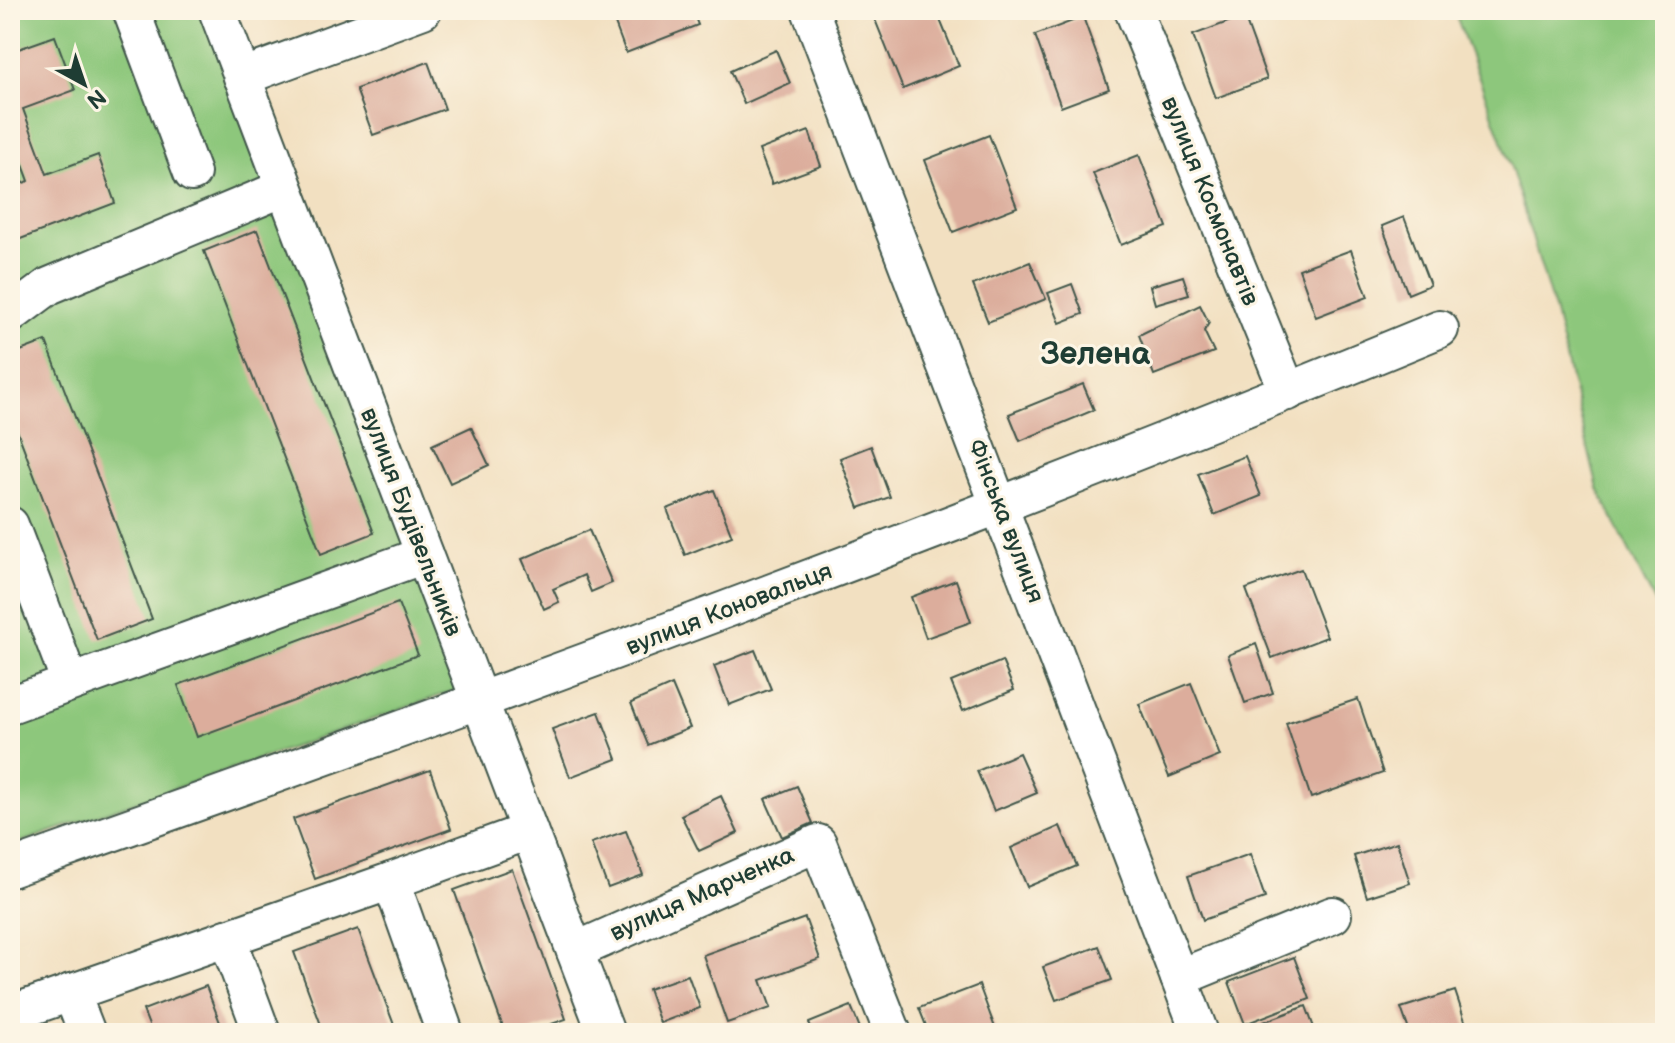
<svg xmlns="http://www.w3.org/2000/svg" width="1675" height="1043" font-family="'Balsamiq Sans',sans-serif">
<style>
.green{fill:#8dc77b;stroke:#568258;stroke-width:2}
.building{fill:#dcad9c}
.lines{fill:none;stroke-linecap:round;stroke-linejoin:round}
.minor-casing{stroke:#3f5549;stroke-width:40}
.minor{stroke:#fff;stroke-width:36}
.labels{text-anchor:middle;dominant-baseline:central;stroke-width:6;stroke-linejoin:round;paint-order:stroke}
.street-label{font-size:24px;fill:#1f3d34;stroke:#fcf5e5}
.district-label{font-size:32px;font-weight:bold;fill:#1f3d34;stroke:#fcf5e5}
</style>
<rect width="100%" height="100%" fill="#fcf5e5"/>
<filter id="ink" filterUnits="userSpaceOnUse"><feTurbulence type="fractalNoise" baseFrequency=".0125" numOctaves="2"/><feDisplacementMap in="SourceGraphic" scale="16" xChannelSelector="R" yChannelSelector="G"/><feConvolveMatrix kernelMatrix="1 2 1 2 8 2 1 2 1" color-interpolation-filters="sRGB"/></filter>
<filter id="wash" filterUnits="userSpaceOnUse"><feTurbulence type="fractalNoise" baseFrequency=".006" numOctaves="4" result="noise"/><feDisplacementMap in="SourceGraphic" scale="32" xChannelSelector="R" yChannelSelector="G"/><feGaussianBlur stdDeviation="1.8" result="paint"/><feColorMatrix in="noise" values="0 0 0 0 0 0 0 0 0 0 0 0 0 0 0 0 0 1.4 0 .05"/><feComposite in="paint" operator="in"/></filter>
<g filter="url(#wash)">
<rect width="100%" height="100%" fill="#f2e0c1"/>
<!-- green -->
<g class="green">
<polygon points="10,10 201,10 462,688 10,846"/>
<polygon points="1454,10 1665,10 1665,622 1598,489 1555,313 1507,154"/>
</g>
<g id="blocks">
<!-- building -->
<g class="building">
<polygon points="610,10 692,10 698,25 626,53"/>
<polygon points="890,10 936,10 959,66 903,89 874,17"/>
<polygon points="1244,16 1267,79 1216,98 1193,35"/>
<polygon points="1083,17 1109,89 1061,107 1035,35"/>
<polygon points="55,36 75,90 23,109 47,174 98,155 115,203 10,243 10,188 29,181 10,130 10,52"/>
<polygon points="776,50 790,83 744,104 730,71"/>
<polygon points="428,62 445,109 373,135 356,89"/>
<polygon points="809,131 821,166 772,184 759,150"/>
<polygon points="989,135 1017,207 953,232 925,160"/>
<polygon points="1139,155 1167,227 1121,245 1093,173"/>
<polygon points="1404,217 1430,285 1408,294 1382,226"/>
<polygon points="257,230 374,533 321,554 204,251"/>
<polygon points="1351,250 1368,297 1316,317 1299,269"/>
<polygon points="1030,262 1046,299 988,322 973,285"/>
<polygon points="1183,276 1189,294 1155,304 1150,286"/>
<polygon points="1072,284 1083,314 1060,323 1048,293"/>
<polygon points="1200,305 1209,323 1204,331 1214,352 1154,375 1139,335"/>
<polygon points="46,341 152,619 97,640 10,412 10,355"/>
<polygon points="1083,384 1094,410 1020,441 1009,414"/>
<polygon points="471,427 489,465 450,483 432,445"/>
<polygon points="871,446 890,497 859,508 840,458"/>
<polygon points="1245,456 1261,496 1214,515 1198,474"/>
<polygon points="714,490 732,536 685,555 667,509"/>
<polygon points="589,530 612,583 591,592 584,575 553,589 559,602 544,609 522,559"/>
<polygon points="1301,569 1327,637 1272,658 1246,589"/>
<polygon points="956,580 971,622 926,638 911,597"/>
<polygon points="398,603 418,655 197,737 178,685"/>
<polygon points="1256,644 1273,693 1245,703 1228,655"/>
<polygon points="755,650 771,689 729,705 714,666"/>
<polygon points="1002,661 1014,690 963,711 951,682"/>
<polygon points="1191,683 1220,756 1169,777 1139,704"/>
<polygon points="672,685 690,728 648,745 631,703"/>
<polygon points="1358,699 1383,773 1311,798 1286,723"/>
<polygon points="599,712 617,759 570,777 552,729"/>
<polygon points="1019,753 1037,793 994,811 977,771"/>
<polygon points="430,770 451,829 315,879 293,819"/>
<polygon points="797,786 813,823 782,837 765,799"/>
<polygon points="721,796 738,833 699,851 681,815"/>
<polygon points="1060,826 1077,866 1027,887 1011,848"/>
<polygon points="626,831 643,875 608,888 591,843"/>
<polygon points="1397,842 1410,883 1367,897 1354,856"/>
<polygon points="1250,854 1265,898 1203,920 1188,876"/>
<polygon points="512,869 566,1019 526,1033 505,1033 454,890"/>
<polygon points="805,918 820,959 761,980 771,1008 727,1023 703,955"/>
<polygon points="358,929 397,1033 324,1033 294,952"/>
<polygon points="1099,946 1112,980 1056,1000 1043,967"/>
<polygon points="1294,957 1310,999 1245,1024 1229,982"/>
<polygon points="688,975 700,1008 660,1023 648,989"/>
<polygon points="979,985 997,1033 929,1033 919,1008"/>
<polygon points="206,986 224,1033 152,1033 143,1010"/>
<polygon points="1455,991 1469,1033 1410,1033 1401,1008"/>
<polygon points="851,1006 862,1033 813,1033 809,1023"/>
<polygon points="1306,1006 1316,1033 1252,1033 1250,1027"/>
</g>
</g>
</g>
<g filter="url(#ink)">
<use href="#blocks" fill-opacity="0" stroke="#3f5549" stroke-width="2"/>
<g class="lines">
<defs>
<g id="minor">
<polyline points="131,10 192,173"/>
<polyline points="217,10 606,1033"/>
<polyline points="810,10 1200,1033"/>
<polyline points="1133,10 1288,392"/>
<polyline points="242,77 423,10"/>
<polyline points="10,315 49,286 284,188"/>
<polyline points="10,525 70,682"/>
<polyline points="10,705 424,555"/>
<path d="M 10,869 C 491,699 969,524 1440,329"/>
<polyline points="227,938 262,1033"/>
<polyline points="575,951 818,843 893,1033"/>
<polyline points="1179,978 1333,915"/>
<polyline points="71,992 87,1033"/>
<polyline points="10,1014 391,881"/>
<polyline points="445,1033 391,881 529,831"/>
</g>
</defs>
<!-- minor casing -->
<use href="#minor" class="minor-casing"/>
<!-- minor -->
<use href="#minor" class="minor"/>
</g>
</g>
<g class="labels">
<!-- street labels -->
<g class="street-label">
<text transform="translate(1210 201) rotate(68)">вулиця Космонавтів</text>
<text transform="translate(1006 521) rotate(69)">Фінська вулиця</text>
<text transform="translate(411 522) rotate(69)">вулиця Будівельників</text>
<text transform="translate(729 609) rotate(-21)">вулиця Коновальця</text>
<text transform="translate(702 894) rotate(-24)">вулиця Марченка</text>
</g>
<!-- district labels -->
<g class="district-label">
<text x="1095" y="354">Зелена</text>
</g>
</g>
<!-- margin -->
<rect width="1675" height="1043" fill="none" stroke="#fcf5e5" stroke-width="40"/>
<!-- north arrow -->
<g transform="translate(84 84) rotate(140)" stroke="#fcf5e5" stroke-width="6" paint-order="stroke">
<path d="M0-6L14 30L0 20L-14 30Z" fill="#1f3d34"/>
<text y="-12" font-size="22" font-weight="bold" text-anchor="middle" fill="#1f3d34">N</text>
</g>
</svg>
